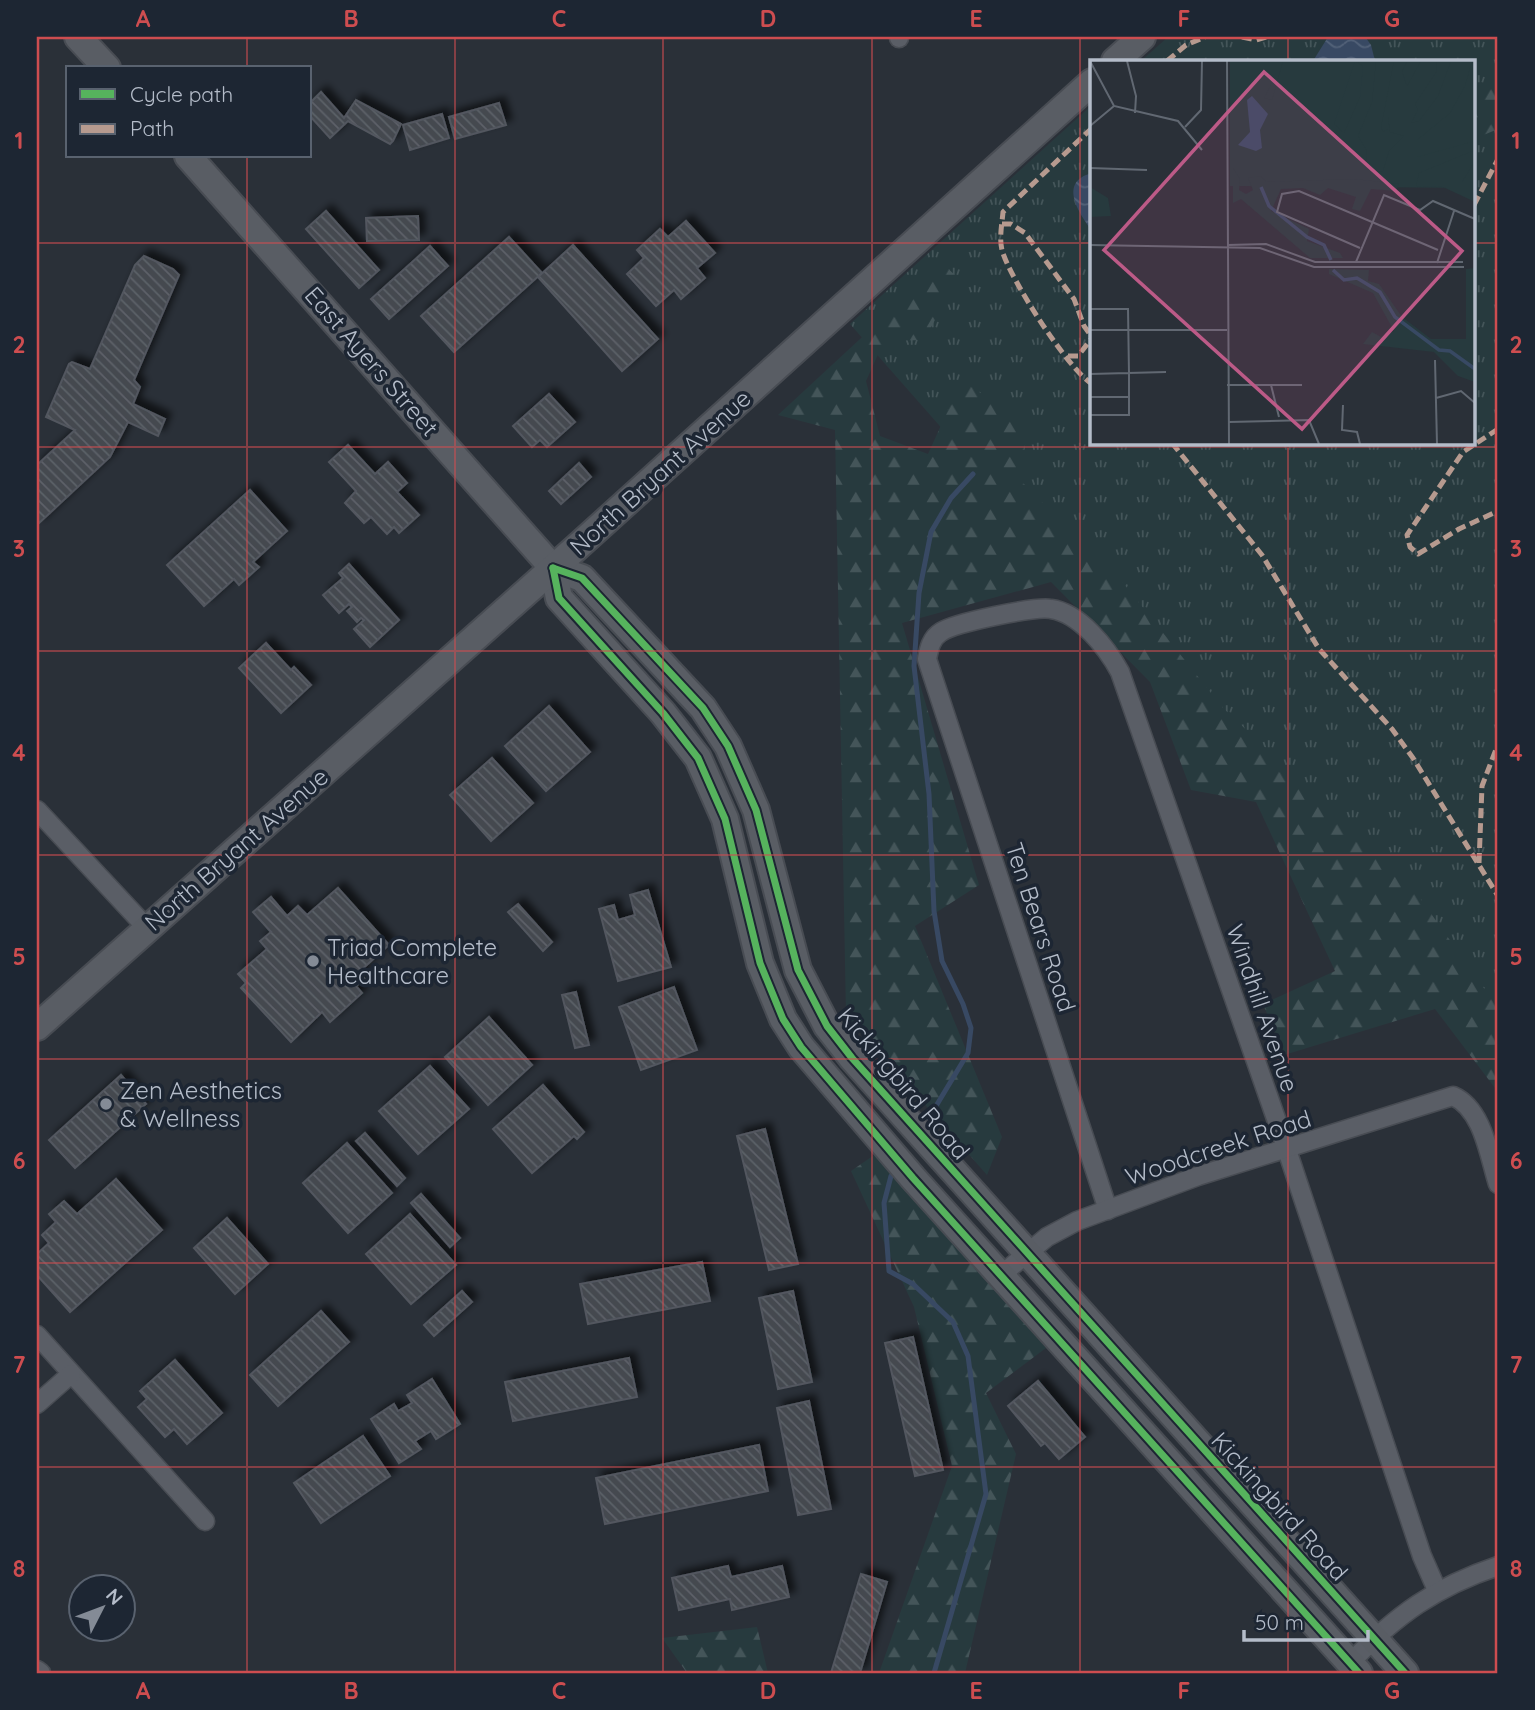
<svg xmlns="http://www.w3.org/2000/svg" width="1535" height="1710" font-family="Quicksand,sans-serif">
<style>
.grass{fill:url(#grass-tufts)}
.forest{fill:url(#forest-firs)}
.water{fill:url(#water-waves)}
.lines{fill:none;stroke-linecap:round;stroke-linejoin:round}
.stream{stroke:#384963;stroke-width:5}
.building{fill:url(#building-back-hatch);stroke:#52575f;stroke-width:2;filter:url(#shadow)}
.street-casing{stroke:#484c53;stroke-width:21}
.secondary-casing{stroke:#484c53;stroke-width:30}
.street{stroke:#5a5e66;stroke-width:18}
.secondary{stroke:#595d64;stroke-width:26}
.quiet{stroke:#b69a8f;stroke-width:5;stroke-dasharray:10 5;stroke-linecap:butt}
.cycleway-casing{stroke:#1d2633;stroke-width:11}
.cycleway{stroke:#56b35d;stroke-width:7}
.grid{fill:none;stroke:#ce4d50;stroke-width:2;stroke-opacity:0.55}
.poi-dot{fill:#848b96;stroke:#1d2633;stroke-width:2.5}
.labels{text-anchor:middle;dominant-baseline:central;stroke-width:7;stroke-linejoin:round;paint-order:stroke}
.street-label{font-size:24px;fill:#b4bcc9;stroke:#1d2633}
.poi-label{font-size:24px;fill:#b4bcc9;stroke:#1d2633;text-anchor:start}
.inset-river{fill:none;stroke:#384963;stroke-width:3.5}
.inset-road{fill:none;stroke:#616872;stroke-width:2}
.view{fill:#bc5a87;fill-opacity:0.15;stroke:#bc5a87;stroke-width:3.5}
.inset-edge{fill:none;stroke:#b4bcc9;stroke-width:3.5}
.neatline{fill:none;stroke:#ce4d50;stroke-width:2.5}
.grid-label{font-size:23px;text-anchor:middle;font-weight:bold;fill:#ce4d50}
</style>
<defs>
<pattern id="grass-tufts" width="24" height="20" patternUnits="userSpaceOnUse" patternTransform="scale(1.75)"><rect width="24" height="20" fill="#273a3e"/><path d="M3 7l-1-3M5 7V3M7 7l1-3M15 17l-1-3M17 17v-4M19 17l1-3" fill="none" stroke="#445559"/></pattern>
<pattern id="forest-firs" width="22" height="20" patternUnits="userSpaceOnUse" patternTransform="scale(1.75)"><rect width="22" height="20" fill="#273a3e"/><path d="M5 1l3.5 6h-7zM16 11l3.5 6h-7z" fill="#445559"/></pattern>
<pattern id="water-waves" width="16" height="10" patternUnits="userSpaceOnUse" patternTransform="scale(1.75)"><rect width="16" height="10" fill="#384963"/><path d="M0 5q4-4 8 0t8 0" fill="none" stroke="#526178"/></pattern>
<pattern id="building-back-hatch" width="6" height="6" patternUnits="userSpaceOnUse" patternTransform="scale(1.75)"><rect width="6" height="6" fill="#444950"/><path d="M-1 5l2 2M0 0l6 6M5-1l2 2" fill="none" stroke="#5d6168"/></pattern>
<filter id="shadow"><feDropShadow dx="6" dy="-6" stdDeviation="3.5" flood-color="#0009"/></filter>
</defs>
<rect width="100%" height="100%" fill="#2a3038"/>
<!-- grass -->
<polygon class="grass" points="1168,37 1498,37 1498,1060 850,324 1092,105 1092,443 1474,443 1474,61 1141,61"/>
<!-- forest -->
<g class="forest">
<polygon points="1498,86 1498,129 1474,139 1474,92"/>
<polygon points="942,263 958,278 924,340 884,341 866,381 880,436 928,454 962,379 1027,428 1021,481 1120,579 1223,708 1410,884 1498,1008 1498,1092 1435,1009 1284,1055 1263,1004 1335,971 1256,802 1191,790 1150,682 1051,582 902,623 979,885 915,926 1002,1137 987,1175 846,1015 835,430 778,415"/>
<polygon points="877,1153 1046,1348 986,1393 1016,1454 965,1673 879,1673 952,1466 914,1307 851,1171"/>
<polygon points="757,1627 768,1673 687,1673 662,1638"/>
</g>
<!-- water -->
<g class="water">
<polygon points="1328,37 1366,38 1371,45 1375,61 1313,61"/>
<path d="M 1092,173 L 1092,231 C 1080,214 1057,182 1092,173 Z"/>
</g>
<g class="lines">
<!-- stream -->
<g class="stream">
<polyline points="927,1121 968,1053 971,1028 963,1004 942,961 934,911 929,794 914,666 919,593 931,532 951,498 973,474"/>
<polyline points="891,1176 884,1203 889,1271 913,1284 953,1322 968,1356 986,1494 934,1673"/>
</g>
</g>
<!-- building -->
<g class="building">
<polygon points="321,92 344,118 356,100 401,124 393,141 390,144 348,121 330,138 310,116 310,103"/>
<polygon points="499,103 506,125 455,139 449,117"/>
<polygon points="442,114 449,138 410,150 403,125"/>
<polygon points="326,211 379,270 359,288 306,229"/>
<polygon points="418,216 419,240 367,241 366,218"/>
<polygon points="686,221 715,253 697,268 705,278 681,299 674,290 656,306 627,274 644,258 637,250 660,229 668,237"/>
<polygon points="509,237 542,273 454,352 421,316"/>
<polygon points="573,245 658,339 622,371 538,277"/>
<polygon points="430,246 448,266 389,319 371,299"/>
<polygon points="144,256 173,269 179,275 134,380 140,387 133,404 165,419 158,436 128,422 110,457 37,525 37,465 75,430 46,417 69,364 72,362 90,369 135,265"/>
<polygon points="549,394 575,422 547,447 540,440 532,447 513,426"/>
<polygon points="348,445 375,474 388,462 407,483 397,492 419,515 399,533 394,527 387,534 371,517 364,523 345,503 356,491 329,462"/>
<polygon points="579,463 591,477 561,504 549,491"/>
<polygon points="250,490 287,531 253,562 259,567 239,585 234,579 204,606 167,565"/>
<polygon points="349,564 399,620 370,647 354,629 364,620 361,618 357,622 347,611 352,607 349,604 339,613 323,595 343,578 339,573"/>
<polygon points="266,643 291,670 294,667 311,685 281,713 239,668"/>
<polygon points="549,706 590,752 546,791 505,746"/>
<polygon points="492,758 533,803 491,841 450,795"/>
<polygon points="338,888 389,945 359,972 365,979 356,986 362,993 330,1022 322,1012 291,1042 241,988 246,983 238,974 267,949 260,941 271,932 253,912 271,897 287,916 298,906 307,915"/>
<polygon points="648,890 671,967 618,981 599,909 614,905 618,920 635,915 630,895"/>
<polygon points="518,904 552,942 543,951 508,912"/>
<polygon points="674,987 697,1050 641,1070 619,1007"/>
<polygon points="576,992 589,1045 575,1048 562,995"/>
<polygon points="489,1017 532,1065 488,1105 445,1057"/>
<polygon points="430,1066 469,1109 418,1154 379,1111"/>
<polygon points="121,1075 146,1104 75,1168 49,1140"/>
<polygon points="543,1085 584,1132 577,1139 574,1136 532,1173 493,1129"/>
<polygon points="765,1129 798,1264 769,1270 737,1136"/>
<polygon points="365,1133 405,1178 397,1186 356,1141"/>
<polygon points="347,1143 392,1193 348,1233 303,1183"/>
<polygon points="116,1179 162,1230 70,1312 37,1275 37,1254 49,1243 42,1235 56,1222 49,1214 64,1201 77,1214"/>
<polygon points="421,1194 460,1238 450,1247 411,1203"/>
<polygon points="410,1214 456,1265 411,1304 366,1254"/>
<polygon points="227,1218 268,1264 235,1294 194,1248"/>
<polygon points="702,1262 710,1301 588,1324 580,1284"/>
<polygon points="462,1291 472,1302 434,1336 424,1325"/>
<polygon points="793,1291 812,1382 778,1389 759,1298"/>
<polygon points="321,1311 349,1342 278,1406 250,1375"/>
<polygon points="913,1337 943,1470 915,1476 885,1343"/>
<polygon points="629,1358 637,1397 513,1421 505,1382"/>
<polygon points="175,1360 222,1413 187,1444 174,1429 165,1437 138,1407 147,1399 140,1391"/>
<polygon points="432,1379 460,1424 436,1439 431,1431 415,1441 421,1449 399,1463 371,1419 394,1404 398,1411 412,1403 407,1395"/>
<polygon points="1038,1381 1085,1437 1059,1459 1045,1443 1041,1446 1008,1406"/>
<polygon points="809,1401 831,1509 798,1515 777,1408"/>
<polygon points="363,1436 390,1476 321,1523 294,1483"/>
<polygon points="759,1445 768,1491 605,1524 596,1478"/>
<polygon points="728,1566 731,1577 782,1566 789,1597 732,1610 730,1599 679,1610 672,1578"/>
<polygon points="861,1574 887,1582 860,1673 831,1673"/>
</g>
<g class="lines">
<defs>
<g id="street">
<polyline points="899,38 899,37"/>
<polyline points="37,810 147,928"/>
<path d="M 1108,1210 L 927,659 C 929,649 931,638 941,632 C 954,623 1035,606 1051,609 C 1080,613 1107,648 1120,672 L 1287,1150 L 1422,1556 L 1437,1590"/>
<path d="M 1001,1275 L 1047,1237 L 1077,1221 L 1198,1176 L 1453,1096 C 1483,1109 1489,1156 1498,1184"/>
<polyline points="37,1335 205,1521"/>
<polyline points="37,1404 71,1374"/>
<path d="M 1350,1663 C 1396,1615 1435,1587 1498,1566"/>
<polyline points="37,1670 41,1673"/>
</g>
<g id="secondary">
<polyline points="78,37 107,68"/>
<polyline points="1115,61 1142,37"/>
<polyline points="188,156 553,568 582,578 703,708 728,746 756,810 798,970 827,1026 852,1058 1405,1673"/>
<polyline points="553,568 559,598 663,713 698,758 725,819 760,963 783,1019 801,1047 913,1178 1359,1673"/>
<polyline points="37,1027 576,548 1092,82"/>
</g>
</defs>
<!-- street casing -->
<use href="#street" class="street-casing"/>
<!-- secondary casing -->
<use href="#secondary" class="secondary-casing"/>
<!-- street -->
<use href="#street" class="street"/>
<!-- secondary -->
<use href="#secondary" class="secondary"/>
<!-- quiet -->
<g class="quiet">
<polyline points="1242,37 1256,40 1266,37"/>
<polyline points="1167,61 1186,45 1205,37"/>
<path d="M 1092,128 L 1003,212 C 1002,224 999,238 1002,250 C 1010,279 1068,369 1092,384"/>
<polyline points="1474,205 1498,159"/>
<polyline points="1002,224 1011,224 1025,233 1074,299 1084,326 1092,337"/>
<polyline points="1068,356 1078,356 1092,338"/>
<polyline points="1498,429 1463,452 1407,535 1410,547 1418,554 1459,529 1498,511"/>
<polyline points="1172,443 1262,555 1319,649 1392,729 1413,758 1498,896"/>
<polyline points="1479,863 1482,786 1498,744"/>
</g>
<defs>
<g id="cycleway">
<polyline points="553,568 582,578 703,708 728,746 756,810 798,970 827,1026 852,1058 1405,1673"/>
<polyline points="553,568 559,598 663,713 698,758 725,819 760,963 783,1019 801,1047 913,1178 1359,1673"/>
</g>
</defs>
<!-- cycleway casing -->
<use href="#cycleway" class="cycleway-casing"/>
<!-- cycleway -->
<use href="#cycleway" class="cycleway"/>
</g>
<!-- grid -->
<path class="grid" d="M 247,37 L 247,68M 455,37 L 455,1673M 663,37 L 663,1673M 872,37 L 872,1673M 1080,37 L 1080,1673M 1288,37 L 1288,61M 247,156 L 247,1673M 37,243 L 1092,243M 1474,243 L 1498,243M 1288,443 L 1288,1673M 37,447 L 1498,447M 37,651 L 1498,651M 37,855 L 1498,855M 37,1059 L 1498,1059M 37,1263 L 1498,1263M 37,1467 L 1498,1467"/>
<!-- markers -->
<g class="poi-dot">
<circle cx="313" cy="961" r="7"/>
<circle cx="106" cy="1104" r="7"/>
</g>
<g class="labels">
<!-- street labels -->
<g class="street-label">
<text transform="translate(372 361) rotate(49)">East Ayers Street</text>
<text transform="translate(660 472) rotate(-42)">North Bryant Avenue</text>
<text transform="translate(236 849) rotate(-41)">North Bryant Avenue</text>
<text transform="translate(1041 927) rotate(72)">Ten Bears Road</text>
<text transform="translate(1263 1008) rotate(71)">Windhill Avenue</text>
<text transform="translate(904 1083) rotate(50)">Kickingbird Road</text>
<text transform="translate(1218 1147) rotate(-18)">Woodcreek Road</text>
<text transform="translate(1280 1506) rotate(48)">Kickingbird Road</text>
</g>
<!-- poi labels -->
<g class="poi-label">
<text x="327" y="947">Triad Complete<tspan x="327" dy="28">Healthcare</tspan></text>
<text x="120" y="1090">Zen Aesthetics<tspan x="120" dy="28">&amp; Wellness</tspan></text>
</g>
</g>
<!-- overview -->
<g transform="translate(1090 60)">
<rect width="385" height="385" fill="#2a3038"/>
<path d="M 140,1 L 385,1 L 385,128 L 140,126 Z" fill="#273a3e"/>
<path d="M 181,1 L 193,1 L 182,40 L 174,38 L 181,25 ZM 265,1 L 273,6 L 270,37 L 254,73 L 244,64 ZM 286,1 L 304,1 L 291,67 L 293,72 L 298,69 L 298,57 L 300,72 L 314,76 L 299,91 L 293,111 L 287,112 L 275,109 L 277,91 L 268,76 L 282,42 ZM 317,1 L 331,1 L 317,26 L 312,12 ZM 346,1 L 361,1 L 348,36 L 329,61 L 321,63 L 328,50 L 325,44 L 347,11 ZM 382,1 L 385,81 L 327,97 L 327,80 L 360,53 L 375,26 ZM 385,90 L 385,101 L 372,122 L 385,122 L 383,141 L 353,127 L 326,126 L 329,113 ZM 143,108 L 150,119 L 149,130 L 156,134 L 163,130 L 158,118 L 171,116 L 176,122 L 264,119 L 309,124 L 306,131 L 281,129 L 270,151 L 262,149 L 266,137 L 238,128 L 230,135 L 213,128 L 191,129 L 181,151 L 219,169 L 217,181 L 250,193 L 253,198 L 220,198 L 151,139 L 143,143 ZM 385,208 L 385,322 L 368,316 L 344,292 L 273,284 L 282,272 L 291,277 L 304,271 L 283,233 L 239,214 L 239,209 L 279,210 L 278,221 L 289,224 L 312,257 L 341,279 L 376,279 L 376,209 Z" fill="#273a3e"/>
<path d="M 0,127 L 18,138 L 21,156 L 0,157 Z" fill="#273a3e"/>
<path d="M 162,36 L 178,54 L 170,70 L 172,88 L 166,91 L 148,85 L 160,72 L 157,40 Z" fill="#384963"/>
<path class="inset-river" d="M 171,127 L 179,146 L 217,177 L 234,185 L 241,200M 243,210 L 254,220 L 267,218 L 290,232 L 305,257 L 349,290 L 360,291 L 385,309"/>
<path class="inset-road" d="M 0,1 L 24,46 L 88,61 L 112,90M 37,1 L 46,36 L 45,53M 137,1 L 139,384M 0,66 L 24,46M 95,67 L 111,50 L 112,1M 0,108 L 57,110M 0,185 L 170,188 L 224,207 L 374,207M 138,185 L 176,184 L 225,202 L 373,202M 270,188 L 187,152 L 192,134 L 209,131 L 348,190M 266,202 L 294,135 L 330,150 L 343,141 L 385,159M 347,203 L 364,151M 0,249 L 38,249 L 39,314 L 39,355 L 0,355M 0,270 L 137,270M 345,300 L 347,384M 0,314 L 76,312M 137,325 L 212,325M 181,325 L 189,357M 0,337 L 39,337M 346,338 L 371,331 L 385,343M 253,345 L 252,370 L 267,372 L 270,384M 139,362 L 219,360 L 229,384"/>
<path class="view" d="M 174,12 L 372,191 L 212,369 L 14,190 Z"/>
<rect width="385" height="385" class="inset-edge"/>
</g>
<!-- border -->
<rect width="1535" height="1710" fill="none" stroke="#1d2633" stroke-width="77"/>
<!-- legend -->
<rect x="66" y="66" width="245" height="91" fill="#1d2633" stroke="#59626f" stroke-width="2"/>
<rect x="80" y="89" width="35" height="10" fill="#56b35d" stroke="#59626f" stroke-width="2"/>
<text x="130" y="102" font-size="21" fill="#b4bcc9">Cycle path</text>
<rect x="80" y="124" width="35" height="10" fill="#b69a8f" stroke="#59626f" stroke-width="2"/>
<text x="130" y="136" font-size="21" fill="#b4bcc9">Path</text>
<!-- north arrow -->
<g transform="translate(102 1608) rotate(48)"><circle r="33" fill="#1d2633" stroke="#59626f" stroke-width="2"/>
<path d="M0-5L12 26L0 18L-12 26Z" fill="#848b96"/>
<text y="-10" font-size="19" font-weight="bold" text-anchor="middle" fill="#b4bcc9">N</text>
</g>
<!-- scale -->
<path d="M1244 1630v10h124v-10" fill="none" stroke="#b4bcc9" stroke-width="3.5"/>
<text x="1255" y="1630" font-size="21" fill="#b4bcc9" stroke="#1d2633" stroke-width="5" paint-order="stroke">50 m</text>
<rect x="38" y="38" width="1458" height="1634" class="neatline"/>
<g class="grid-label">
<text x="143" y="27">A</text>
<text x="351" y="27">B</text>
<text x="559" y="27">C</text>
<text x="768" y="27">D</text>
<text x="976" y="27">E</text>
<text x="1184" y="27">F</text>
<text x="1392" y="27">G</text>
<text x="19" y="149">1</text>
<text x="1516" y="149">1</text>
<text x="19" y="353">2</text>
<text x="1516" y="353">2</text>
<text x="19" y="557">3</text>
<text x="1516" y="557">3</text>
<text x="19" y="761">4</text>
<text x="1516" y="761">4</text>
<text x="19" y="965">5</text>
<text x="1516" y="965">5</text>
<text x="19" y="1169">6</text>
<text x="1516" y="1169">6</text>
<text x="19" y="1373">7</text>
<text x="1516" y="1373">7</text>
<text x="19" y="1577">8</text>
<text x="1516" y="1577">8</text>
<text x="143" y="1699">A</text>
<text x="351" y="1699">B</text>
<text x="559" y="1699">C</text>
<text x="768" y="1699">D</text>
<text x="976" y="1699">E</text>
<text x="1184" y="1699">F</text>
<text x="1392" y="1699">G</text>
</g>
</svg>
